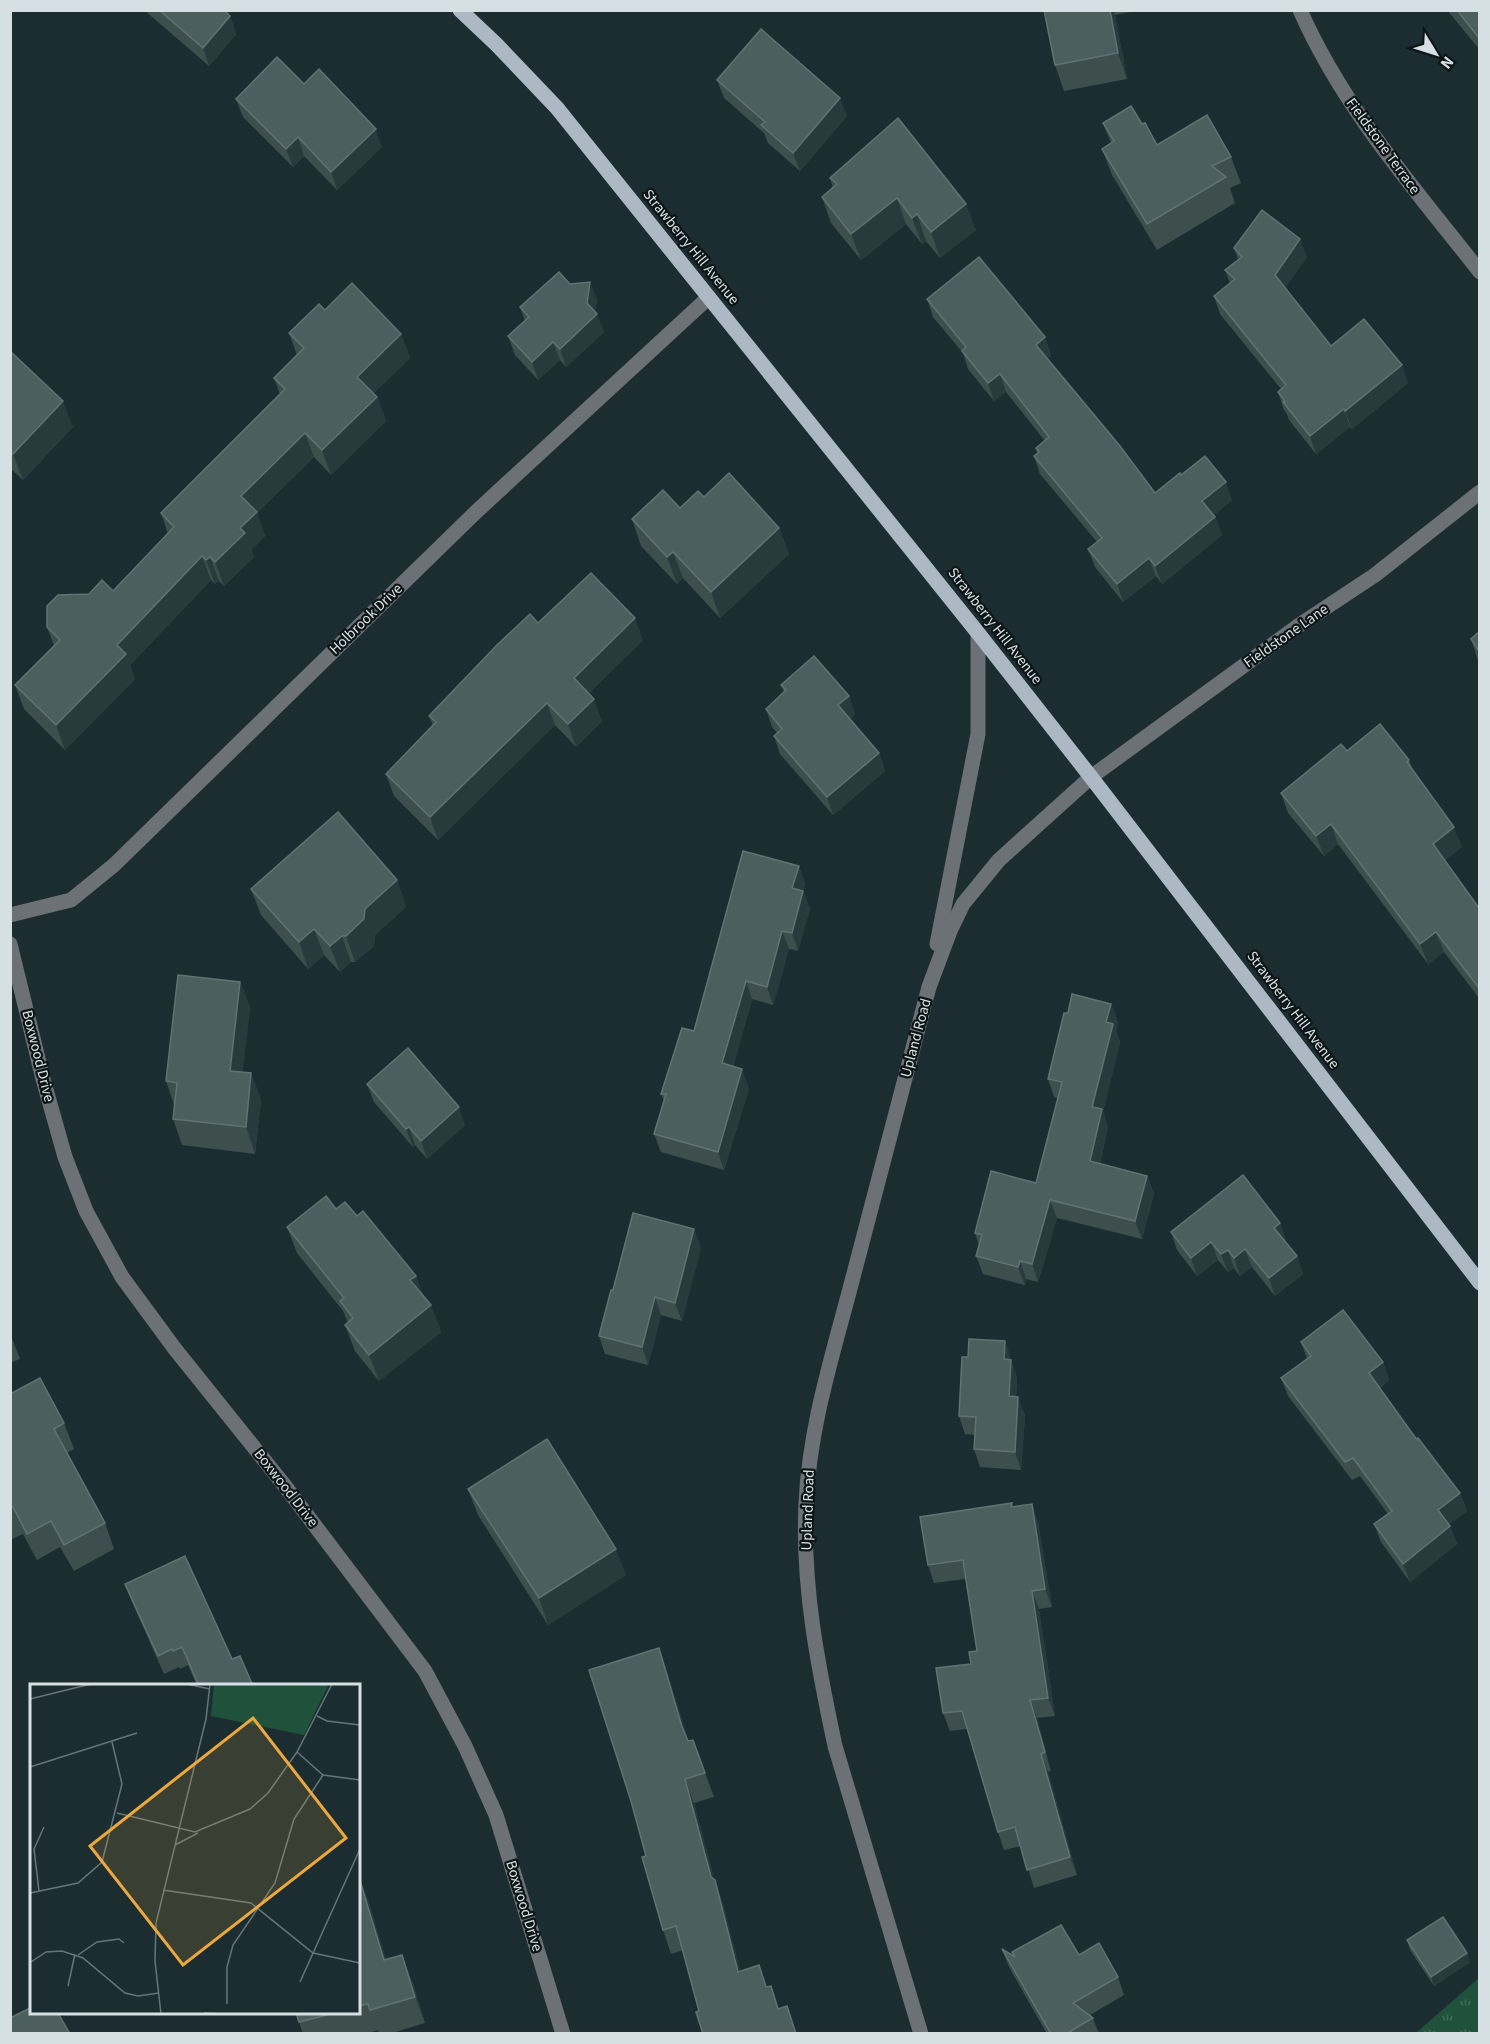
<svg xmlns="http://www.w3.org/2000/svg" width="1490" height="2044" font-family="'Source Sans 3',sans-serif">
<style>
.grass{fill:url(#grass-tufts)}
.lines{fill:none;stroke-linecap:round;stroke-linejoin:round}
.minor{stroke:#6b7176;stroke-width:15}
.major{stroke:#acb8c3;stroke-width:15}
.wall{fill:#3d4e4d}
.shaded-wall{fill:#293a3c}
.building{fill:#4d5e5e;stroke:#627273;stroke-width:1.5}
.labels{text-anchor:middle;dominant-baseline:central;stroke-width:4.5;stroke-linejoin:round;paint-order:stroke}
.street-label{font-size:15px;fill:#d6e0e4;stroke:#0d1416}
.inset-road{fill:none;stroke:#667579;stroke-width:1.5}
.view{fill:#eda83b;fill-opacity:0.15;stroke:#eda83b;stroke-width:3}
.inset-edge{fill:none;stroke:#d6e0e4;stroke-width:3}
</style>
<defs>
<pattern id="grass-tufts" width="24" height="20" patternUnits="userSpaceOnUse" patternTransform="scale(1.5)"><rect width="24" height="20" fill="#20523b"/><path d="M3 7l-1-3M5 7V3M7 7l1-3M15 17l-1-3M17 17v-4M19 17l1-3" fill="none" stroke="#406b57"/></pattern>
</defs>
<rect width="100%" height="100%" fill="#1c2d32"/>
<!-- grass -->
<polygon class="grass" points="1479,1978 1479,2033 1416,2033"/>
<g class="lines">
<!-- minor -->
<g class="minor">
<path d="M 1300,10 C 1343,108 1415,189 1480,272"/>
<polyline points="10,915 71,900 114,865 477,511 708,298"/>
<polyline points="10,944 43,1079 65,1157 86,1211 122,1277 175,1349 285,1486 425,1671 465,1746 496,1815 563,2034"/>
<polyline points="937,944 978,734 978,633"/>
<path d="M 921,2034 L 835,1746 C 818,1666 802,1586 806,1504 C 809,1428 833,1354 852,1281 C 878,1183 903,1085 929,987 L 950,931 L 963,904 L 999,860 L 1091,777 L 1298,626 L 1375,575 L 1480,492"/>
</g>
<!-- major -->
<polyline class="major" points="460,10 497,45 557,108 978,633 1091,777 1480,1283"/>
</g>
<!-- wall -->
<g class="wall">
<polygon points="144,10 224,10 230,16 236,34 209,66"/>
<polygon points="1044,10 1140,10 1115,15 1127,79 1064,91 1055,65"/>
<polygon points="1447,10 1479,10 1479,49"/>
<polygon points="717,80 847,116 800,171 768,143 764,133 724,98"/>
<polygon points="304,84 382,147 337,190 304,156 293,167 243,117 236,99"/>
<polygon points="898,118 976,230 940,258 926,241 922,244 906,224 861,260 831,223 822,197 833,188 830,178"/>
<polygon points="1103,123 1142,124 1157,145 1231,157 1241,183 1230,188 1235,203 1157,250 1112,175 1102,149 1111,143"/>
<polygon points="1234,248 1307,257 1285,288 1331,346 1408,383 1352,429 1350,427 1316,454 1289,420 1287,414 1284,410 1278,392 1281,389 1220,314 1214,296 1230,283 1225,270 1238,259"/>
<polygon points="570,284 597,300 595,311 604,332 566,367 560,360 538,380 515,355 508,336 525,321 520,307"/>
<polygon points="927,299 1045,337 1051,355 1047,359 1155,493 1181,475 1232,500 1214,515 1222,535 1162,584 1156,576 1123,602 1095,567 1088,549 1097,542 1040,474 1034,456 1037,453 1036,448 1045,441 1006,392 994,401 968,369 963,353 933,317"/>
<polygon points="289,333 401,334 410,358 374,393 377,397 386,421 331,475 314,457 257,513 265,536 251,550 254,557 224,586 219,581 215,584 211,580 130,665 135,679 65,750 24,709 15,685 54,646 47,627 89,594 113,591 168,534 161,513 280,394 274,378 297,355"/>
<polygon points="10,351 73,427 23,480 10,468"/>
<polygon points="704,497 779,528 789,554 720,618 683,578 677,584 641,546 632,519 680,508"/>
<polygon points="538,623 643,640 589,693 602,721 576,747 555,725 438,840 394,796 386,774 433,726 429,716"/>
<polygon points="1479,632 1479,661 1477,658 1471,639"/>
<polygon points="781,685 849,696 855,714 850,719 879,753 885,771 833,815 780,754 774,736 777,733 772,727 766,709 784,692"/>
<polygon points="1347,751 1409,760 1413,770 1462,847 1445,860 1479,908 1479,998 1444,952 1428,964 1338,844 1324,856 1288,813 1281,793"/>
<polygon points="799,866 805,884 803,891 810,909 798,951 789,949 773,1005 752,999 733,1067 749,1088 724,1170 661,1152 654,1134 664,1101 661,1094 694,1031"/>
<polygon points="397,880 406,907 375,935 374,946 355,962 351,962 340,972 324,955 308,969 261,915 251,889"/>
<polygon points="240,982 250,1008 242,1072 251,1073 261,1100 255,1154 182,1145 173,1119 174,1105 166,1081"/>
<polygon points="1111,1004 1118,1022 1116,1030 1120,1042 1103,1111 1108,1127 1100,1164 1147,1176 1154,1194 1142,1239 1057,1218 1038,1282 1026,1279 1025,1285 983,1274 976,1256 979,1245 975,1233 1036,1183 1058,1098 1054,1097 1048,1079 1068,1013"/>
<polygon points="367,1084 465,1125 427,1159 415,1145 413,1147 374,1102"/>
<polygon points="357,1216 416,1276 422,1295 431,1305 441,1332 379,1381 355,1351 345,1325 348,1323 343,1311 297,1253 287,1227"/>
<polygon points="1280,1223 1286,1241 1285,1242 1297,1256 1303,1274 1275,1296 1252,1267 1240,1276 1234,1268 1228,1272 1218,1260 1197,1276 1177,1250 1171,1232"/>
<polygon points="701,1247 682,1321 661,1315 648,1365 605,1354 599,1336 613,1290"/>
<polygon points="10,1333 20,1359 10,1363"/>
<polygon points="1005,1341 1017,1378 1016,1397 1025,1415 1021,1470 980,1467 974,1449 975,1435 965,1434 959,1416"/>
<polygon points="1301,1342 1383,1362 1389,1380 1380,1388 1417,1440 1460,1493 1467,1511 1449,1524 1457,1544 1410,1582 1381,1542 1374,1524 1388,1514 1360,1476 1352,1480 1288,1396 1281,1378 1307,1359"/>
<polygon points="10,1394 64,1423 74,1449 67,1453 105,1523 114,1549 74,1571 60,1547 37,1560 23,1534 10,1540"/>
<polygon points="468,1489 626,1575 548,1625 478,1515"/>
<polygon points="1012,1503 1013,1507 1038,1522 1052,1607 1039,1609 1055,1716 1037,1718 1051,1771 1048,1772 1077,1875 1034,1888 1021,1846 1004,1850 998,1832 967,1729 950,1731 943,1713 971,1664 977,1651 965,1579 934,1583 928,1565"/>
<polygon points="125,1584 232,1659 254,1686 197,1686 188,1665 180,1669 179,1667 164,1674 132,1602"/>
<polygon points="659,1648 667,1672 688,1740 688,1741 693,1740 714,1797 694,1803 714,1879 723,1904 740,1971 759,1965 767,1987 779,2009 787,2006 797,2034 703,2034 699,2011 683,1950 671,1954 663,1930 646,1856"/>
<polygon points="358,1874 368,1900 386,1960 412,1981 425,2023 389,2034 379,2034 378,2030 365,2034 303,2034 296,2013 358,2013"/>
<polygon points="1407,1940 1467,1953 1470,1962 1434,1986 1410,1950"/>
<polygon points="1002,1949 1014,1956 1012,1952 1079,1955 1118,1977 1124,1995 1090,2015 1093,2018 1099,2034 1047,2034 1009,1967"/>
</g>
<!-- shaded-wall -->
<g class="shaded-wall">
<polygon points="1110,10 1113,10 1115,15 1127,79 1118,53"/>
<polygon points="230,16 236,34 209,66 203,48"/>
<polygon points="840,98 847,116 800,171 793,153"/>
<polygon points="376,129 382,147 337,190 331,172"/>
<polygon points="298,137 304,156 293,167 286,149"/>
<polygon points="897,198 906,224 861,260 851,234"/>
<polygon points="966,204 976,230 940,258 931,232"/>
<polygon points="917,214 926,241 922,244 912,218"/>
<polygon points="1300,239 1307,257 1281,294 1275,275"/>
<polygon points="590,282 597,300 594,317 597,314 604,332 566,367 560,349 587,303"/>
<polygon points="401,334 410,358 366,401 357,377"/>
<polygon points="1045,337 1051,355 1042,363 1036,345"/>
<polygon points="553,342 560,360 538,380 532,362"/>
<polygon points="1402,365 1408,383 1352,429 1345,411"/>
<polygon points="1000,374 1006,392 994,401 988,383"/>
<polygon points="377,397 386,421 331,475 322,450"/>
<polygon points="63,401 73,427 23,480 13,454"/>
<polygon points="1344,409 1350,427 1316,454 1310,436"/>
<polygon points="305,433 314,457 257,513 265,536 251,550 254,557 224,586 215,562 240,528 241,496"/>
<polygon points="1226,482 1232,500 1209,519 1202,501"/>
<polygon points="1215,517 1222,535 1162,584 1155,566"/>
<polygon points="779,528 789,554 720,618 711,592"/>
<polygon points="673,552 683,578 677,584 667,557"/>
<polygon points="202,556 211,580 130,665 135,679 65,750 56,725 117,645"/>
<polygon points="210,557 219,581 215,584 206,560"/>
<polygon points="1149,558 1156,576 1123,602 1117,584"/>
<polygon points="635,618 643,640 582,700 574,678"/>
<polygon points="849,696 855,714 845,723 838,705"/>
<polygon points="594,699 602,721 576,747 568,724"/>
<polygon points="547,703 555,725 438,840 430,817"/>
<polygon points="879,753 885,771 833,815 827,797"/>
<polygon points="1331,824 1338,844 1324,856 1316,836"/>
<polygon points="1454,827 1462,847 1440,864 1433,844"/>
<polygon points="799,866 805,884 803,891 810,909 798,951 792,933 792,888"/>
<polygon points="397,880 406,907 375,935 374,946 355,962 346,936 365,909"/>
<polygon points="314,929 324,955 308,969 299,942"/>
<polygon points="782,931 789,949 773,1005 767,987"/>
<polygon points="1436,932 1444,952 1428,964 1420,944"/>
<polygon points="342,936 351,962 340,972 330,946"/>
<polygon points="746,981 752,999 729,1082 722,1063"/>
<polygon points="240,982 250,1008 240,1098 230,1071"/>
<polygon points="1111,1004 1118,1022 1116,1030 1120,1042 1103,1111 1108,1127 1096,1179 1090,1161 1092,1107 1106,1022"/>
<polygon points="742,1069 749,1088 724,1170 718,1152"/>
<polygon points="251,1073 261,1100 255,1154 246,1127"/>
<polygon points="459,1107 465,1125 427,1159 421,1141"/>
<polygon points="409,1127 415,1145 413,1147 406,1129"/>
<polygon points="1147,1176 1154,1194 1142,1239 1135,1221"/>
<polygon points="1050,1200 1057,1218 1038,1282 1032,1264"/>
<polygon points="1280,1223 1286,1241 1281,1246 1274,1228"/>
<polygon points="694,1229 701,1247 682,1321 675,1303"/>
<polygon points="1211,1242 1218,1260 1197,1276 1191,1258"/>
<polygon points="1245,1249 1252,1267 1240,1276 1234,1258"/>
<polygon points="1228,1250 1234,1268 1228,1272 1221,1254"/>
<polygon points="1297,1256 1303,1274 1275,1296 1269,1278"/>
<polygon points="1020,1261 1026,1279 1025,1285 1018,1267"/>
<polygon points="416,1276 425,1302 410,1280"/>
<polygon points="655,1297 661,1315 648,1365 642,1347"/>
<polygon points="431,1305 441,1332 379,1381 369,1355"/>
<polygon points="1005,1341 1017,1378 1015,1414 1009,1396 1004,1359"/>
<polygon points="1383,1362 1389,1380 1375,1391 1369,1373"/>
<polygon points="1018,1397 1025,1415 1021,1470 1015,1452"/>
<polygon points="1460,1493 1467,1511 1444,1528 1438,1510"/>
<polygon points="1032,1504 1038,1522 1052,1607 1045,1589"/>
<polygon points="1450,1526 1457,1544 1410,1582 1403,1564"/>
<polygon points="616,1549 626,1575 548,1625 539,1598"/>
<polygon points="1032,1591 1039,1609 1055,1716 1048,1698"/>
<polygon points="659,1648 667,1672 691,1751 682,1727"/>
<polygon points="1030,1700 1037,1718 1051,1771 1045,1752"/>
<polygon points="1041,1754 1048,1772 1077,1875 1070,1857"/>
<polygon points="685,1779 694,1803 719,1897 715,1880 723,1904 746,1996 738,1972"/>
<polygon points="358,1874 368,1900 394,1986 384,1960"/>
<polygon points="1467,1953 1470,1962 1434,1986 1431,1977"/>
<polygon points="402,1955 412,1981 425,2023 415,1997"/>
</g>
<!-- building -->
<g class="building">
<polygon points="159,10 224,10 230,16 203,48"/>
<polygon points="1044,10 1110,10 1118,53 1055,65"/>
<polygon points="1457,10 1479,10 1479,38"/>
<polygon points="761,29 840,98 793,153 761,125 765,122 717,80"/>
<polygon points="277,57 304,84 319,69 376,129 331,172 298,137 286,149 236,99"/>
<polygon points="1131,106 1142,124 1145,123 1157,145 1207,115 1231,157 1212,166 1226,177 1147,224 1102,149 1114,141 1103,123"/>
<polygon points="898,118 966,204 931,232 917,214 912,218 897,198 851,234 822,197 837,184 830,178"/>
<polygon points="1262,210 1300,239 1275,275 1331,346 1364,319 1402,365 1345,411 1344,409 1310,436 1283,402 1285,401 1278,392 1286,385 1214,296 1235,279 1225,270 1242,257 1234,248"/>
<polygon points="979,257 1045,337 1036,345 1120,446 1155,493 1180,473 1181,475 1205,456 1226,482 1202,501 1215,517 1155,566 1149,558 1117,584 1088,549 1102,538 1034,456 1039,452 1036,448 1049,437 1000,374 988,383 962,351 966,347 927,299"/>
<polygon points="559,272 570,284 590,282 587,303 597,314 560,349 553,342 532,362 508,336 529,317 520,307"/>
<polygon points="352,283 401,334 357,377 377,397 322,450 305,433 241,496 257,512 240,528 245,533 215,562 210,557 206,560 202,556 117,645 126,654 56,725 15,685 60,640 47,627 47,606 58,595 89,594 102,580 113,591 174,527 161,513 285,389 274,378 304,348 289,333 319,304 325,310"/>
<polygon points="10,351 63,401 13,454 10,451"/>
<polygon points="729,473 779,528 711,592 673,552 667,557 632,519 663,490 680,508 698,491 704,497"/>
<polygon points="591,573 635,618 574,678 594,699 568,724 547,703 430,817 386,774 436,722 429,716 497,645 530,614 538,623"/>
<polygon points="1479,632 1479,651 1471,639"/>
<polygon points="814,656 849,696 838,705 879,753 827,797 774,736 782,729 766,709 786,690 781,685"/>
<polygon points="1380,724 1409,760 1407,762 1454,827 1433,844 1479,908 1479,988 1436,932 1420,944 1331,824 1316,836 1281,793 1341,744 1347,751"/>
<polygon points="338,812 397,880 365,909 364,919 346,936 342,936 330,946 314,929 299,942 251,889"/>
<polygon points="743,851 799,866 792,888 803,891 792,933 782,931 767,987 746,981 722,1063 742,1069 718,1152 654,1134 666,1094 661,1094 682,1028 694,1031"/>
<polygon points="178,975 240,982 230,1071 251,1073 246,1127 173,1119 177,1083 166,1081"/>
<polygon points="1072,994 1111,1004 1106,1022 1113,1024 1092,1107 1102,1109 1090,1161 1147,1176 1135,1221 1050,1200 1032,1264 1020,1261 1018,1267 976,1256 982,1235 975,1233 991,1171 1036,1183 1062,1082 1048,1079 1064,1013 1068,1013"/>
<polygon points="408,1048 459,1107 421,1141 409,1127 406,1129 367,1084"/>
<polygon points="1243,1175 1280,1223 1274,1228 1297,1256 1269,1278 1245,1249 1234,1258 1228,1250 1221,1254 1211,1242 1191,1258 1171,1232"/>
<polygon points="326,1196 336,1209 345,1202 357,1216 363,1211 416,1276 410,1280 431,1305 369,1355 345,1325 353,1318 340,1301 344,1298 287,1227"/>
<polygon points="633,1213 694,1229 675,1303 655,1297 642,1347 599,1336 611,1290 613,1290"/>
<polygon points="1343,1310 1383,1362 1369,1373 1417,1440 1418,1438 1460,1493 1438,1510 1450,1526 1403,1564 1374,1524 1392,1511 1353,1458 1345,1462 1281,1378 1311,1356 1301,1342"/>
<polygon points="969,1339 1005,1341 1004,1359 1011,1360 1009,1396 1018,1397 1015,1452 974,1449 976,1417 959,1416 962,1357 968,1357"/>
<polygon points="40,1378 64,1423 54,1429 105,1523 64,1545 51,1521 27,1534 13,1507 10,1509 10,1394"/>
<polygon points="547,1439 616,1549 539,1598 468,1489"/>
<polygon points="1012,1503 1011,1507 1032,1504 1045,1589 1032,1591 1048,1698 1030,1700 1045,1752 1041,1754 1070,1857 1027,1870 1015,1827 998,1832 962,1711 943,1713 936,1668 971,1664 969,1652 977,1651 963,1560 928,1565 920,1517"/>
<polygon points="185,1556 232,1659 240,1656 253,1686 199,1686 182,1647 173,1651 172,1649 158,1656 125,1584"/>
<polygon points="659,1648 682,1727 688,1741 693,1740 705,1773 685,1779 711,1877 715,1880 738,1972 759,1965 766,1987 771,1986 778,2009 787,2006 796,2034 703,2034 696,2012 699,2011 676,1926 663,1930 642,1857 646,1856 631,1801 589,1670"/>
<polygon points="358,1874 384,1960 402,1955 415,1997 370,2010 368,2004 358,2006"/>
<polygon points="1443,1917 1467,1953 1431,1977 1407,1940"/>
<polygon points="1061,1925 1079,1955 1099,1943 1118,1977 1073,2003 1093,2018 1066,2034 1051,2034 1002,1949 1015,1957 1012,1952"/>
<polygon points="32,2007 32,2013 58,2013 70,2034 10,2034 10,2018"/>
<polygon points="296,2013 335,2013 299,2022"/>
</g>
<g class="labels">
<!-- street labels -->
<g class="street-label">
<text transform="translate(1383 146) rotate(54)">Fieldstone Terrace</text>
<text transform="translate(691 247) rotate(51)">Strawberry Hill Avenue</text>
<text transform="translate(366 619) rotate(-44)">Holbrook Drive</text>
<text transform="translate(995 626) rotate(52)">Strawberry Hill Avenue</text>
<text transform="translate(1286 636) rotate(-35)">Fieldstone Lane</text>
<text transform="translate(1293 1010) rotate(53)">Strawberry Hill Avenue</text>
<text transform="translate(916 1038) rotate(-75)">Upland Road</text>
<text transform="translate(38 1056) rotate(76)">Boxwood Drive</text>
<text transform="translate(286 1488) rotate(52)">Boxwood Drive</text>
<text transform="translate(808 1510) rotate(-88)">Upland Road</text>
<text transform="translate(524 1906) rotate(73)">Boxwood Drive</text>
</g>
</g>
<!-- overview -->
<g transform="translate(30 1684)">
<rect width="330" height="330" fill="#1c2d32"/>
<path d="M 184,0 L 299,0 L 274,51 L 181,32 Z" fill="#20523b"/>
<path d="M 252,0 L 286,0 L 279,12 Z" fill="#20523b"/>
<path class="inset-road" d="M 156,0 L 180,5M 0,15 L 61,0M 287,32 L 297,37 L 330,41M 267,68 L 293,91 L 330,96M 0,83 L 107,49M 87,129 L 165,148 L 220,125 L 238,109 L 267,68 L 302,0M 145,161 L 168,149M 133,206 L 221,219 L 283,269 L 330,279M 9,207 L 4,165 L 14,143M 0,209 L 48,199 L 72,178 L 92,100 L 82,58M 48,271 L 67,258 L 89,255 L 94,259M 1,278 L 16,268 L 32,267 L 53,274 L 95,309 L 108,312 L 129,309M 270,298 L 330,165M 38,302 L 45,270M 197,320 L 197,283 L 203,261 L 245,199 L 264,135 L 293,91M 174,329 L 193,330M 131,330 L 125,277 L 126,239 L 176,35 L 180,0"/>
<path class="view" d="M 223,34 L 316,154 L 153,281 L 60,162 Z"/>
<rect width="330" height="330" class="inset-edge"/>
</g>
<!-- border -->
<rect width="1490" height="2044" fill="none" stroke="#d6e0e4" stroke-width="24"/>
<!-- north arrow -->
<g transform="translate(1436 54) rotate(128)" stroke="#0d1416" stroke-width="4.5" paint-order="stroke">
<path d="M0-4.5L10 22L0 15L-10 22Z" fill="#d6e0e4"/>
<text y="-9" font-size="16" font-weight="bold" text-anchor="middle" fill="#d6e0e4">N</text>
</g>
</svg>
